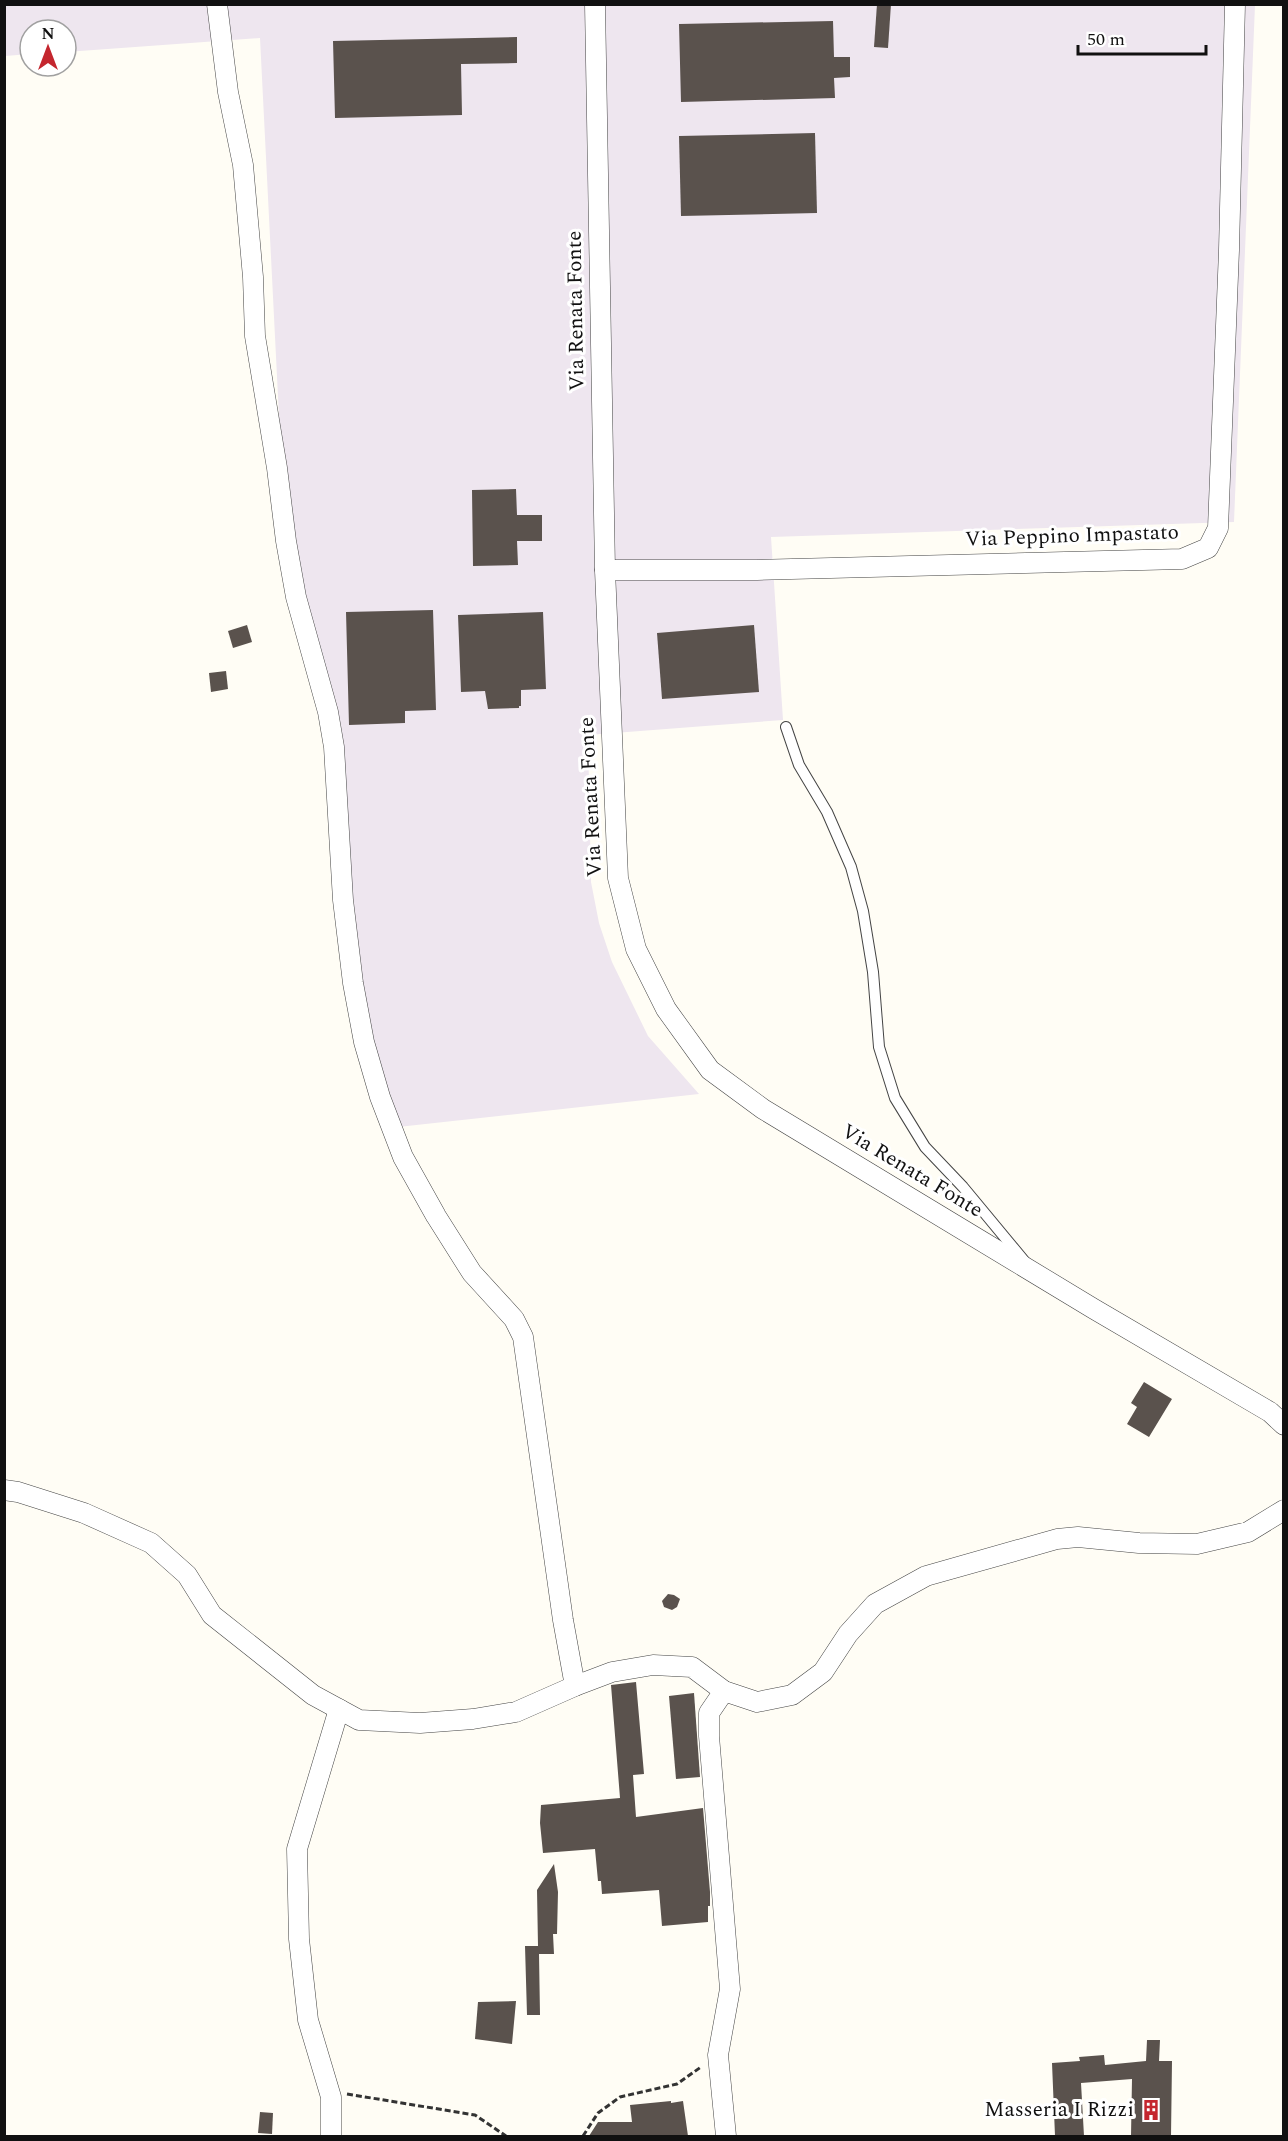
<svg xmlns="http://www.w3.org/2000/svg" width="1288" height="2141" font-family="Spectral,serif">
<style>
.industrial{fill:#eee6ef}
.building{fill:#5a524d}
.lines{fill:none;stroke-linecap:round;stroke-linejoin:round}
.lane-casing{stroke:#444;stroke-width:12}
.street-casing{stroke:#444;stroke-width:21}
.path{stroke:#333;stroke-width:3;stroke-dasharray:6 3;stroke-linecap:butt}
.lane{stroke:#fff;stroke-width:10}
.street{stroke:#fff;stroke-width:20}
.labels{text-anchor:middle;dominant-baseline:central;stroke-width:6;stroke-linejoin:round;paint-order:stroke}
.street-label{font-size:21px;fill:#111;stroke:#fff}
.poi-label{font-size:21px;fill:#111;stroke:#fff;text-anchor:end}
</style>
<rect width="100%" height="100%" fill="#fffdf5"/>
<!-- industrial -->
<polygon class="industrial" points="5,4 1255,5 1234,522 771,537 783,720 588,735 591,882 599,923 612,962 648,1036 699,1094 398,1127 375,1060 282,476 260,38 66,52 66,30 30,30 30,54 5,56"/>
<!-- building -->
<g class="building">
<polygon points="877,4 891,4 888,48 874,47"/>
<polygon points="833,21 834,57 850,57 850,77 834,78 835,98 681,102 679,24"/>
<polygon points="517,37 517,63 461,64 462,115 335,118 333,41"/>
<polygon points="815,133 817,213 681,216 679,136"/>
<polygon points="516,489 517,515 542,515 542,541 517,541 518,565 473,566 472,490"/>
<polygon points="433,610 436,710 405,711 405,723 349,725 346,612"/>
<polygon points="543,612 546,689 521,690 521,706 519,706 519,708 488,709 485,691 461,692 458,615"/>
<polygon points="247,625 252,642 233,648 228,631"/>
<polygon points="754,625 759,692 662,699 657,633"/>
<polygon points="226,671 228,689 211,692 209,673"/>
<polygon points="1144,1382 1172,1399 1149,1437 1127,1424 1137,1407 1131,1403"/>
<polygon points="668,1594 674,1595 680,1599 677,1607 672,1610 664,1607 662,1601"/>
<polygon points="636,1682 644,1774 633,1775 636,1817 703,1808 710,1892 710,1906 708,1906 708,1922 662,1926 659,1890 602,1894 601,1881 598,1881 595,1849 543,1853 540,1823 541,1805 620,1798 611,1685"/>
<polygon points="694,1693 700,1777 676,1779 669,1696"/>
<polygon points="554,1864 558,1892 557,1934 553,1934 554,1954 539,1954 540,2015 527,2015 525,1946 538,1946 537,1890"/>
<polygon points="516,2001 512,2044 475,2039 478,2002"/>
<polygon points="1147,2040 1160,2040 1159,2061 1172,2061 1171,2136 1131,2136 1132,2079 1081,2083 1084,2136 1055,2136 1052,2063 1080,2061 1079,2057 1104,2055 1105,2065 1146,2061"/>
<polygon points="671,2101 671,2103 683,2101 688,2136 589,2136 598,2122 632,2122 630,2105"/>
<polygon points="260,2112 273,2113 272,2134 258,2133"/>
</g>
<g class="lines">
<defs>
<polyline id="lane" points="786,727 799,765 827,812 851,867 863,911 873,972 879,1047 895,1098 925,1147 963,1187 1026,1263"/>
<g id="street">
<polyline points="217,4 228,92 243,165 253,277 255,336 277,468 286,541 296,597 328,712 334,747 343,900 353,983 364,1042 380,1097 403,1157 436,1216 472,1273 514,1319 523,1337 563,1620 575,1686"/>
<polyline points="595,4 605,570 618,878 636,949 666,1009 710,1070 763,1109 1094,1309 1270,1412 1284,1425"/>
<polyline points="605,570 757,570 1182,559 1208,548 1218,528 1229,250 1235,4"/>
<polyline points="4,1490 18,1492 84,1513 151,1543 187,1575 212,1615 313,1695 359,1720 420,1723 473,1719 516,1712 575,1686 612,1672 653,1665 692,1667 724,1691 757,1702 792,1695 823,1672 848,1634 875,1604 926,1576 1057,1539 1078,1537 1139,1543 1197,1544 1248,1532 1284,1510"/>
<polyline points="724,1691 709,1713 709,1736 730,1989 718,2055 726,2136"/>
<polyline points="331,2136 331,2097 308,2020 299,1939 297,1849 339,1709"/>
</g>
</defs>
<!-- lane casing -->
<use href="#lane" class="lane-casing"/>
<!-- street casing -->
<use href="#street" class="street-casing"/>
<!-- path -->
<g class="path">
<polyline points="347,2094 475,2115 506,2136"/>
<polyline points="583,2136 598,2113 620,2097 677,2084 701,2067"/>
</g>
<!-- lane -->
<use href="#lane" class="lane"/>
<!-- street -->
<use href="#street" class="street"/>
</g>
<!-- icons -->
<defs>
<symbol id="building-bare" viewBox="-9 -9 18 18"><path d="M-4-6H4V6H1V3H-1V6H-4ZM-2.5-4.3h1.7v1.8h-1.7ZM.8-4.3h1.7v1.8H.8ZM-2.5-1h1.7V.8h-1.7ZM.8-1h1.7V.8H.8Z" fill="#c4262e" stroke="#fff" stroke-width="2.5" paint-order="stroke"/></symbol>
</defs>
<g fill-rule="evenodd">
<use href="#building-bare" x="1136" y="2095" width="30" height="30"/>
</g>
<g class="labels">
<!-- street labels -->
<g class="street-label">
<text transform="translate(576 311) rotate(-91)">Via Renata Fonte</text>
<text transform="translate(1072 536) rotate(-2)">Via Peppino Impastato</text>
<text transform="translate(591 797) rotate(-93)">Via Renata Fonte</text>
<text transform="translate(912 1171) rotate(31)">Via Renata Fonte</text>
</g>
<!-- poi labels -->
<g class="poi-label">
<text x="1134" y="2110">Masseria I Rizzi</text>
</g>
</g>
<!-- border -->
<rect width="1288" height="2141" fill="none" stroke="#111111" stroke-width="12"/>
<!-- north arrow -->
<g transform="translate(48 48)"><circle r="28" fill="#ffffff" stroke="#a0a0a0" stroke-width="1.5"/>
<path d="M0-4.5L10 22L0 15L-10 22Z" fill="#c4262e"/>
<text y="-9" font-size="16" font-weight="bold" text-anchor="middle" fill="#111111">N</text>
</g>
<!-- scale -->
<path d="M1078 45v9h128v-9" fill="none" stroke="#111111" stroke-width="3"/>
<text x="1087" y="45" font-size="18" fill="#111111" stroke="#ffffff" stroke-width="4.5" paint-order="stroke">50 m</text>
</svg>
